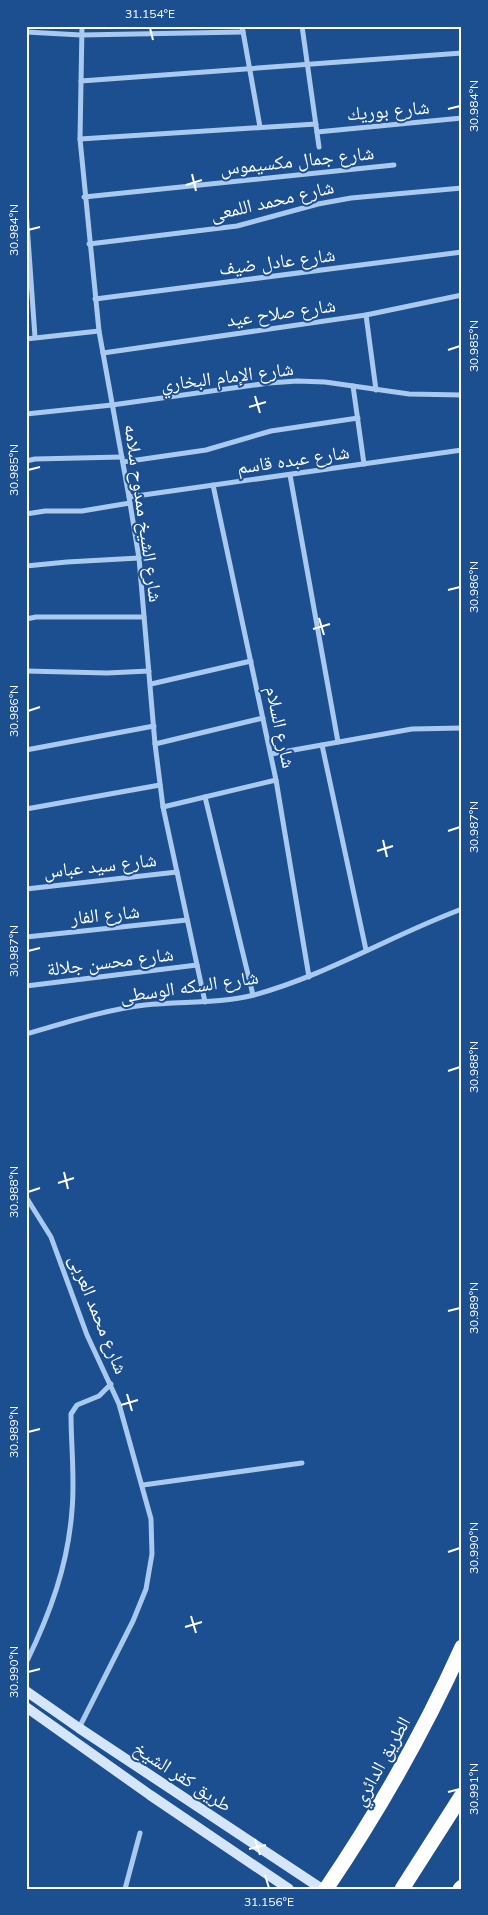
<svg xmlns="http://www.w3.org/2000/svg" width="488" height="1915" font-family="Mulish,'Noto Naskh Arabic',sans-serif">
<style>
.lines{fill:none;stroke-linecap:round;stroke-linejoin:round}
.street{stroke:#a9c9ee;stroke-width:5}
.secondary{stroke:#d6e6fa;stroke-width:10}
.highway{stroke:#fff;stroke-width:15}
.ticks{fill:none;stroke:#fff;stroke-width:2}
.labels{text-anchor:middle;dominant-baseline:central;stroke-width:4;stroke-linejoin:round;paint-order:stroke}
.street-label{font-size:19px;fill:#fff;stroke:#1b4f8f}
.neatline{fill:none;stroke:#fff;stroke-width:2}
.ticks-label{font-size:12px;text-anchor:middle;fill:#fff}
</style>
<rect width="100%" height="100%" fill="#1b4f8f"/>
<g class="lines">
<!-- street -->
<g class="street">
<polyline points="82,26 80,139 99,331 129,497 139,558 155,744 163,807 205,1002"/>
<polyline points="242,26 260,127"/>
<polyline points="302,26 319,147"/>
<polyline points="26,32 81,35 243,32"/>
<polyline points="81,81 462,53"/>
<polyline points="317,132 462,118"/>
<polyline points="80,139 316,124"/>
<polyline points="84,197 394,165"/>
<polyline points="26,210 35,337"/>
<polyline points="89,244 237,226 318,204 351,198 462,188"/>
<polyline points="95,299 462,252"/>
<polyline points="366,315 376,390"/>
<polyline points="26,339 99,331"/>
<polyline points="103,353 366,315 462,295"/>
<polyline points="353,386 364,464"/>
<polyline points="26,414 112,405 269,383 297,381 325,382 409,394 462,395"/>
<polyline points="26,461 35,459 122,457"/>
<polyline points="123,462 206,450 271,431 358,418"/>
<polyline points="290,475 338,742"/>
<polyline points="213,485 276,780 309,977"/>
<polyline points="129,497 462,450"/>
<polyline points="26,514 45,511 82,511 130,503"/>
<polyline points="26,566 67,562 139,558"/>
<polyline points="26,619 36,617 144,617"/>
<polyline points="26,671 107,673 149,671"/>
<polyline points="151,684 251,661"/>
<polyline points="155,744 263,718"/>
<polyline points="322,745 366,950"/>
<polyline points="26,750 154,726"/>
<polyline points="271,754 412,729 462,728"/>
<polyline points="205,797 253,995"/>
<polyline points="163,807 276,780"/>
<polyline points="26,809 160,785"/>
<polyline points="26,889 177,872"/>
<polyline points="26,937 187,920"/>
<polyline points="26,986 197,965"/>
<path d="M 26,1034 C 65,1023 104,1010 145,1005 C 181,1001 219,1004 254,995 C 327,975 392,935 462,909"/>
<polyline points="26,1197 51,1237 87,1335 119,1404 151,1519 152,1554 146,1589 133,1621 79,1728"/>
<polyline points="143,1485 302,1463"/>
<path d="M 26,1663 C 50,1614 68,1565 72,1510 C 75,1479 71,1446 71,1414 L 77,1405 L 99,1396 L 111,1384"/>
<polyline points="125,1889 140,1833"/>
</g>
<!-- secondary -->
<g class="secondary">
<polyline points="26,1691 79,1728 322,1889"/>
<polyline points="26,1707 150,1795 289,1889"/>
</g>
<!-- highway -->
<g class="highway">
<path d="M 326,1889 C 378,1812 424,1732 462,1647"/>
<polyline points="402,1889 462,1795"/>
<polyline points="460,1889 462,1887"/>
</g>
</g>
<!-- ticks -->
<path class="ticks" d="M 150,28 L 153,40M 448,109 L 460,106M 192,174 L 196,191M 186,185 L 202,180M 28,230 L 40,227M 448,350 L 460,346M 255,396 L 260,413M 249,407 L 266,402M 28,470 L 40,467M 448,590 L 460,587M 319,618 L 324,635M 313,629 L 330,624M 28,711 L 40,707M 448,831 L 460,827M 383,840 L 387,857M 377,851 L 393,846M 28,951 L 40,948M 448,1071 L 460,1067M 64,1172 L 68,1189M 58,1183 L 74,1178M 28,1192 L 40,1188M 448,1311 L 460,1308M 127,1394 L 132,1411M 121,1405 L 138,1400M 28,1432 L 40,1429M 448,1552 L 460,1548M 191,1616 L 196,1633M 185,1627 L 202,1622M 28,1672 L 40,1669M 448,1792 L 460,1789M 255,1839 L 260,1855M 249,1849 L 266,1845M 265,1875 L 269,1888"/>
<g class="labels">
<!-- street labels -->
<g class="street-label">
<text transform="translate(388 110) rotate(-5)">شارع بوريك</text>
<text transform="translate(297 160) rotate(-6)">شارع جمال مكسيموس</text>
<text transform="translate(272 200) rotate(-13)">شارع محمد اللمعى</text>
<text transform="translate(277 261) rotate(-7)">شارع عادل ضيف</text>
<text transform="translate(281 312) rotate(-8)">شارع صلاح عيد</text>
<text transform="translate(227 376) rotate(-7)">شارع الإمام البخاري</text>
<text transform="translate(293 459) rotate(-8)">شارع عبده قاسم</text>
<text transform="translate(144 513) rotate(82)">شارع الشيخ ممدوح سلامه</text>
<text transform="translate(281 727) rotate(78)">شارع السلام</text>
<text transform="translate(100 865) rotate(-6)">شارع سيد عباس</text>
<text transform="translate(105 914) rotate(-6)">شارع الفار</text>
<text transform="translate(110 961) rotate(-7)">شارع محسن جلالة</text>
<text transform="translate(189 986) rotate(-8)">شارع السكه الوسطى</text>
<text transform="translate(99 1314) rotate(68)">شارع محمد العربى</text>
<text transform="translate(381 1761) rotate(-61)">الطريق الدائري</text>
<text transform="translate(183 1776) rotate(33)">طريق كفر الشيخ</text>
</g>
</g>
<!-- border -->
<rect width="488" height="1915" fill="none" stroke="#1b4f8f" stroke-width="55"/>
<rect x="28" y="28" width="432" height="1860" class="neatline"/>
<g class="ticks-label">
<text x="150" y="18">31.154°E</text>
<text transform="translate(474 106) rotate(-90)" y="4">30.984°N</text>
<text transform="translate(14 230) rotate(-90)" y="4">30.984°N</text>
<text transform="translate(474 346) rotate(-90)" y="4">30.985°N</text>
<text transform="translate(14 470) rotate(-90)" y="4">30.985°N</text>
<text transform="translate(474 587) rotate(-90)" y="4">30.986°N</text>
<text transform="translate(14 711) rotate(-90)" y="4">30.986°N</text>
<text transform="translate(474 827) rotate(-90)" y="4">30.987°N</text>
<text transform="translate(14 951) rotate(-90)" y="4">30.987°N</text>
<text transform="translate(474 1067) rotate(-90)" y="4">30.988°N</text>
<text transform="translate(14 1192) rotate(-90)" y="4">30.988°N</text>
<text transform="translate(474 1308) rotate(-90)" y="4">30.989°N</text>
<text transform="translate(14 1432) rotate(-90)" y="4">30.989°N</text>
<text transform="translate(474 1548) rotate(-90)" y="4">30.990°N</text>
<text transform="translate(14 1672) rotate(-90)" y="4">30.990°N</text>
<text transform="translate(474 1789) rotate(-90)" y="4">30.991°N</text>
<text x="269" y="1906">31.156°E</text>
</g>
</svg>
